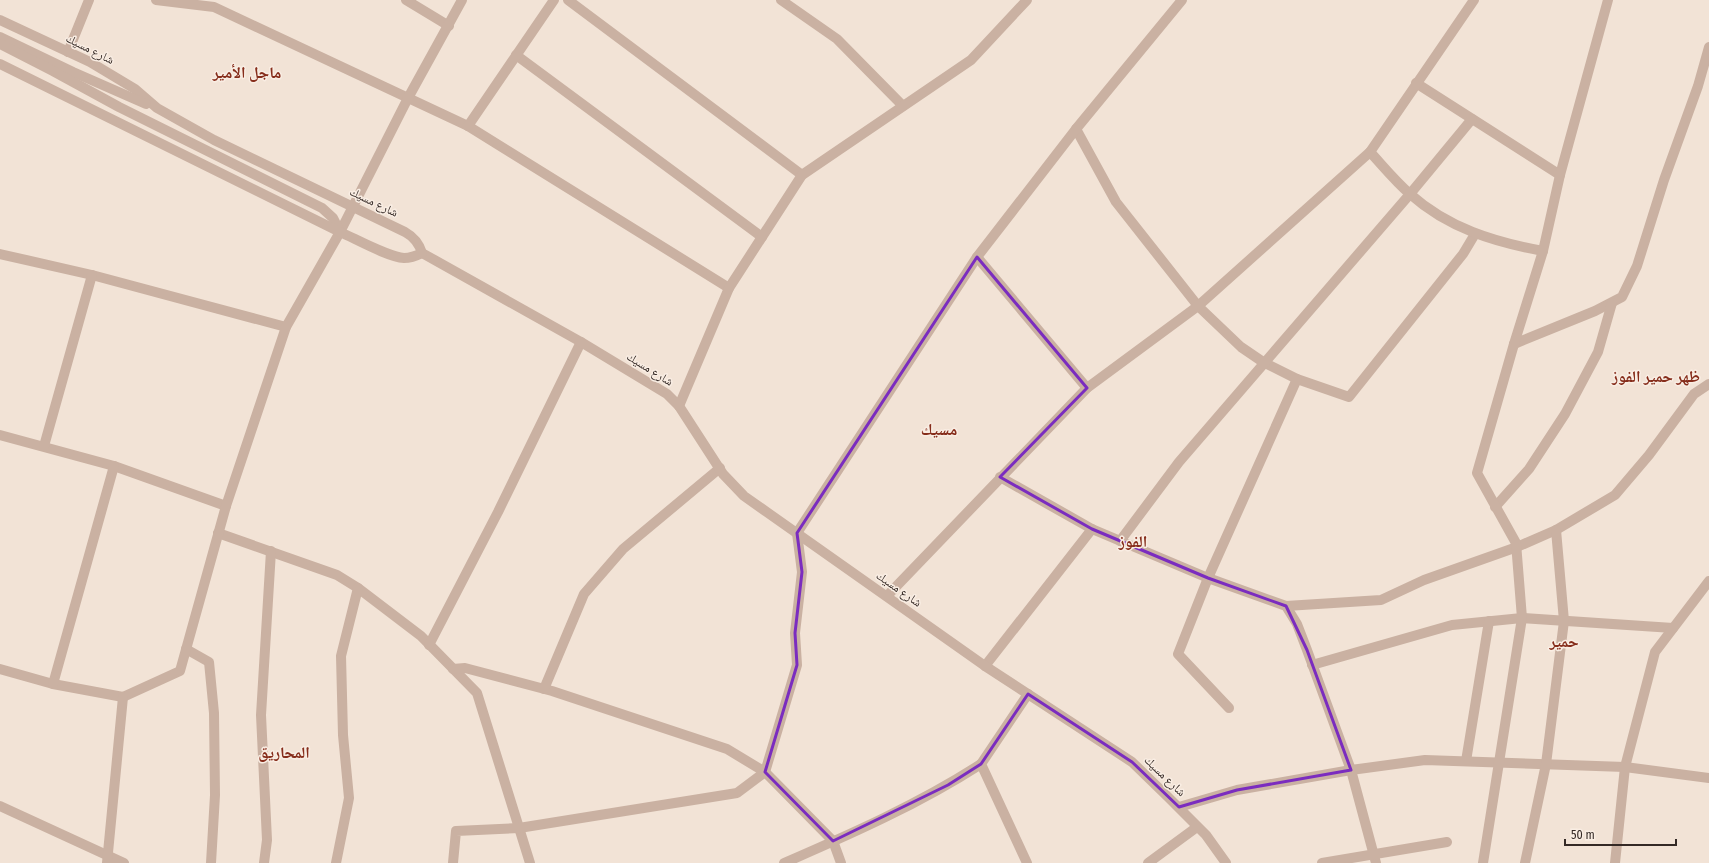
<svg xmlns="http://www.w3.org/2000/svg" width="1709" height="863" font-family="'Fira Sans Condensed','Noto Naskh Arabic',sans-serif">
<style>
.lines{fill:none;stroke-linecap:round;stroke-linejoin:round}
.minor{stroke:#cab1a2;stroke-width:10}
.tertiary{stroke:#cab1a2;stroke-width:10}
.marked{fill:none;stroke:#7b2cbf;stroke-width:3;stroke-linejoin:round}
.labels{text-anchor:middle;dominant-baseline:central;stroke-width:3;stroke-linejoin:round;paint-order:stroke}
.street-label{font-size:12px;fill:#342925;stroke:#f9ede3}
.district-label{font-size:16px;font-weight:bold;fill:#862d1b;stroke:#f9ede3}
</style>
<rect width="100%" height="100%" fill="#f2e3d6"/>
<g class="lines">
<!-- minor -->
<g class="minor">
<polyline points="156,0 214,7 468,126 729,288"/>
<polyline points="406,0 449,26"/>
<polyline points="568,0 802,175"/>
<polyline points="781,0 837,39 903,106"/>
<polyline points="68,52 89,0"/>
<polyline points="516,55 762,237"/>
<polyline points="1416,83 1560,175"/>
<polyline points="468,126 554,0"/>
<polyline points="1076,129 1116,202 1198,306 1241,347 1263,362 1297,379 1349,397 1463,254 1475,234"/>
<path d="M 1370,152 C 1383,166 1395,181 1410,194 C 1448,228 1494,242 1543,251"/>
<polyline points="0,254 92,275 286,327"/>
<polyline points="977,257 1087,388"/>
<polyline points="1514,344 1595,311 1622,297 1637,266 1664,180 1698,86 1709,47"/>
<polyline points="679,406 729,288 802,175 971,60 1027,0"/>
<polyline points="0,435 114,466 226,506"/>
<polyline points="44,446 92,275"/>
<polyline points="1000,477 1092,529 1208,578 1286,606 1297,624 1307,650 1351,770 1376,863"/>
<polyline points="1495,507 1529,469 1565,414 1598,352 1612,303"/>
<polyline points="218,533 337,575 358,588 421,636 477,693 530,863"/>
<polyline points="1120,541 1179,462 1410,194 1472,119"/>
<polyline points="887,596 1087,388 1198,306 1370,152 1474,0"/>
<polyline points="1286,606 1381,600 1424,580 1517,547 1556,530 1615,495 1649,455 1694,394 1709,384"/>
<polyline points="429,645 498,512 581,342"/>
<polyline points="186,649 209,662 214,713 215,795 211,863"/>
<polyline points="1312,665 1452,625 1522,618 1673,628"/>
<polyline points="985,666 1092,529"/>
<polyline points="0,669 53,684 123,697 180,671 226,506 286,327 340,232 408,98 462,0"/>
<polyline points="453,669 465,668 552,691 727,749 765,772 833,841 841,863"/>
<polyline points="53,684 114,466"/>
<polyline points="544,689 584,594 623,549 720,468"/>
<polyline points="1229,708 1178,654 1208,578 1297,379"/>
<polyline points="1466,761 1489,621"/>
<polyline points="0,806 124,863"/>
<polyline points="1179,807 1237,790 1351,770 1425,760 1625,767 1709,778"/>
<polyline points="107,863 123,697"/>
<polyline points="264,863 267,840 261,715 271,551"/>
<polyline points="336,863 349,798 343,735 341,656 358,588"/>
<polyline points="453,863 456,831 519,828 737,793 765,772 797,665 795,633 802,572 797,533 977,257 1076,129 1182,0"/>
<path d="M 784,863 C 851,834 919,804 981,764"/>
<polyline points="1027,863 981,764 1028,694"/>
<polyline points="1148,863 1197,827"/>
<polyline points="1322,863 1447,842"/>
<polyline points="1483,863 1522,618 1516,543 1477,473 1514,344 1543,251 1560,175 1608,0"/>
<polyline points="1525,863 1546,764 1564,621 1556,530"/>
<polyline points="1615,863 1625,767 1655,652 1709,581"/>
</g>
<!-- tertiary -->
<g class="tertiary">
<path d="M 0,20 L 90,62 L 135,89 L 157,108 L 214,140 L 405,232 C 414,237 419,243 422,253 L 581,342 L 667,394 L 679,406 L 723,474 L 744,496 L 985,666 L 1132,762 L 1168,797 L 1206,835 L 1226,863"/>
<polyline points="0,37 73,72 146,104"/>
<polyline points="0,44 53,71 119,107 322,208 333,218 340,232"/>
<path d="M 0,64 L 340,232 C 356,239 388,257 404,258 C 411,258 416,256 422,253"/>
</g>
</g>
<!-- marked area -->
<path class="marked" d="M 977,257 L 1087,388 L 1000,477 L 1092,529 L 1208,578 L 1286,606 L 1307,650 L 1351,770 L 1237,790 L 1179,807 L 1132,762 L 1028,694 L 981,764 L 948,785 L 833,841 L 765,772 L 797,665 L 795,633 L 802,572 L 797,533 Z"/>
<g class="labels">
<!-- street labels -->
<g class="street-label">
<text transform="translate(90 49) rotate(27)">شارع مسيك</text>
<text transform="translate(374 202) rotate(26)">شارع مسيك</text>
<text transform="translate(650 369) rotate(32)">شارع مسيك</text>
<text transform="translate(899 589) rotate(35)">شارع مسيك</text>
<text transform="translate(1165 776) rotate(44)">شارع مسيك</text>
</g>
<!-- district labels -->
<g class="district-label">
<text x="247" y="72">ماجل الأمير</text>
<text x="1656" y="376">ظهر حمير الفوز</text>
<text x="939" y="429">مسيك</text>
<text x="1133" y="541">الفوز</text>
<text x="1564" y="641">حمير</text>
<text x="284" y="752">المحاريق</text>
</g>
</g>
<!-- scale -->
<path d="M1565 839v6h111v-6" fill="none" stroke="#342925" stroke-width="2"/>
<text x="1571" y="839" font-size="12" fill="#342925" stroke="#f9ede3" stroke-width="3" paint-order="stroke">50 m</text>
</svg>
